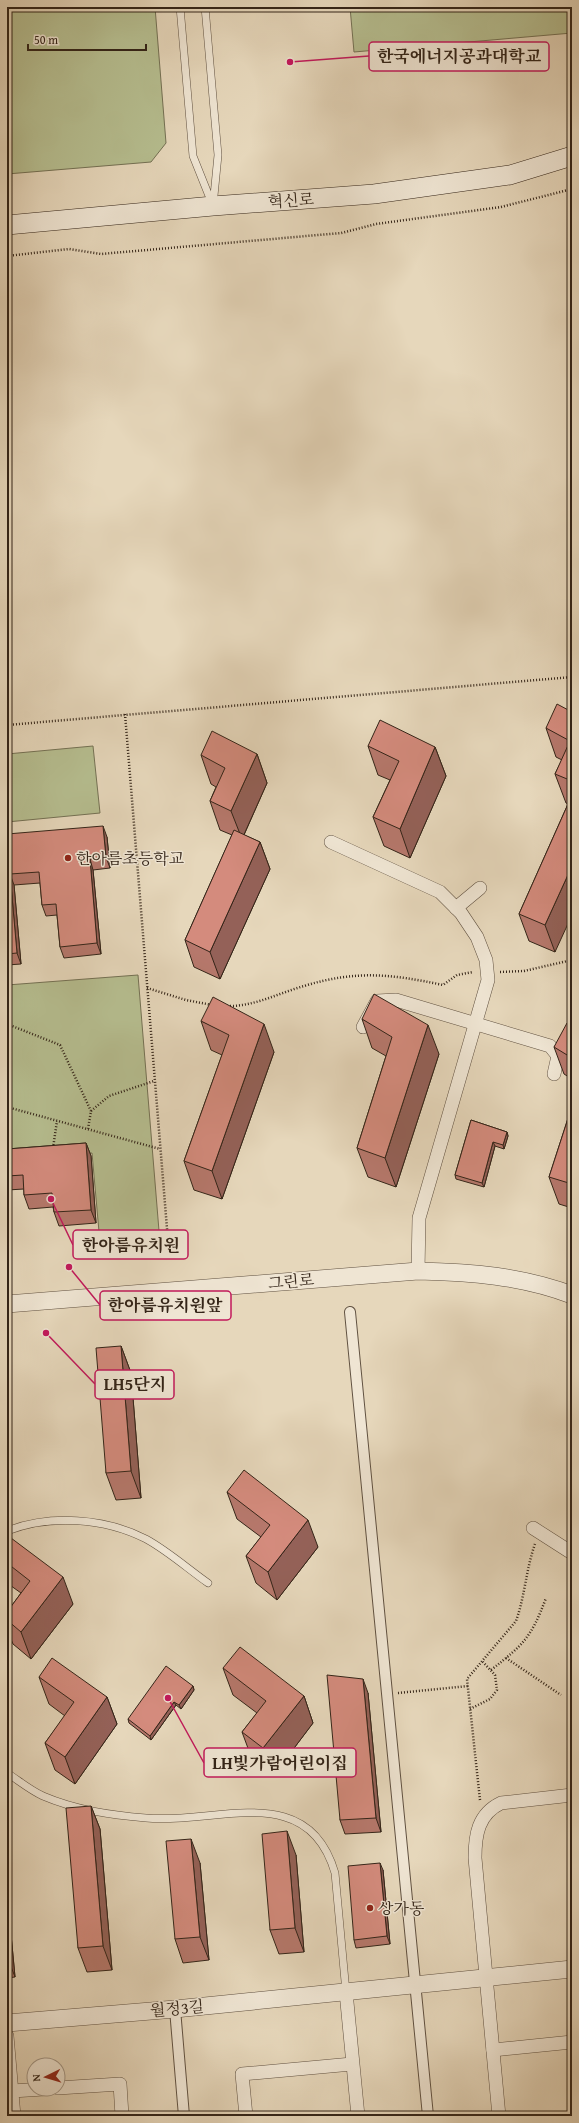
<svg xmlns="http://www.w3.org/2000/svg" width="579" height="2123" font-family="'Gentium Book Plus','Noto Serif KR',serif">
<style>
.green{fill:#b6be90;stroke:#747154}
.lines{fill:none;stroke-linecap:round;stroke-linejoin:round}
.service-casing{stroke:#605141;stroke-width:8}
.pedestrian-casing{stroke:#605141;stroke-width:12}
.minor-casing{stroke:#605141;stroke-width:14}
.tertiary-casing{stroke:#605141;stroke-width:18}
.secondary-casing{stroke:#332418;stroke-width:20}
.path{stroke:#332418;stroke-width:2.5;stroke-dasharray:1 2;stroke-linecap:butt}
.service{stroke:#efe5d3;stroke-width:7}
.pedestrian{stroke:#efe5d3;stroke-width:10}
.minor{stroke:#efe5d3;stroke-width:13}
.tertiary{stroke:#efe5d3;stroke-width:17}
.secondary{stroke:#efe5d3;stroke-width:19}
.wall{fill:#b6786c;stroke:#332418}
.shaded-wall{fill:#946158;stroke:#332418}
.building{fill:#d48b7d;stroke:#332418}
.poi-dot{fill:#8f2418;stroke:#efe5d3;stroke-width:1.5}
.labels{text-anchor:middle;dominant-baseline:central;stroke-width:3;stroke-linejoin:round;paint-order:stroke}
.street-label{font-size:16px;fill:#332418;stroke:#efe5d3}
.poi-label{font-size:16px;fill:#332418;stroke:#efe5d3;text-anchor:start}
.leader{fill:none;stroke:#c2185b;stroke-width:1.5}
.callout-dot{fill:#c2185b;stroke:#efe5d3;stroke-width:1.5}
.callout{fill:#efe5d3;stroke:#c2185b;stroke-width:1.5}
.callout-label{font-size:17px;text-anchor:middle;font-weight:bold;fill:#332418}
</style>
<rect width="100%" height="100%" fill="#e6d7bb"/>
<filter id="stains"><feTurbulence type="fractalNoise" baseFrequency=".005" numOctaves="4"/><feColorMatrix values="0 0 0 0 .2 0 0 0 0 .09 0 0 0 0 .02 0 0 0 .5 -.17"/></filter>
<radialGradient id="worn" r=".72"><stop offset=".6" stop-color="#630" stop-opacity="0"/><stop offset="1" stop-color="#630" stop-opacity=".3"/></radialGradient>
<!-- green -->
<g class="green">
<polygon points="7,7 155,7 166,143 151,162 7,174"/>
<polygon points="350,7 572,7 572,33 354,52"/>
<polygon points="93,746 100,813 7,822 7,754"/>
<polygon points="138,975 160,1243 100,1243 92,1153 7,1161 7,985"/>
</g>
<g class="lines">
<defs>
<g id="service">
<polyline points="180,7 193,156 213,206 218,155 205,7"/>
<path d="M 7,1531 C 50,1514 105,1518 146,1539 C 168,1551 188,1569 208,1583"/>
<path d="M 7,1773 C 18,1780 30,1790 43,1796 C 76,1810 110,1815 146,1818 C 216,1825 308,1779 335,1873 L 346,1992"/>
</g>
<g id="pedestrian">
<polyline points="350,1312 428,2116"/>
<polyline points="175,2009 184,2116"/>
</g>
<g id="minor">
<polyline points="331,842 440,892 461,913 477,937 486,960 488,980 419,1218 418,1271"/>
<polyline points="456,908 480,888"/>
<polyline points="363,1027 377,1001 396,1000 550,1046 558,1056 554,1074"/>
<polyline points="533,1528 572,1553"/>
<polyline points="346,1992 358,2116"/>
<polyline points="7,2036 14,2116"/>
<polyline points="493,2050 572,2042"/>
<polyline points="58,2088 120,2084 122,2116"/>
<polyline points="12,2091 44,2089"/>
<polyline points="246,2116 242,2074 352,2064"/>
<path d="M 499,2116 L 475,1858 C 475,1835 478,1814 501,1803 L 572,1795"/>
</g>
<g id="tertiary">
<path d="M 7,1304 L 418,1271 C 470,1272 522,1276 572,1295"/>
<polyline points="7,2023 175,2009 572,1969"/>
</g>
<polyline id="secondary" points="7,225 213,206 374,194 510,175 572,156"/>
</defs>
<!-- service casing -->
<use href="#service" class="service-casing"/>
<!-- pedestrian casing -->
<use href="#pedestrian" class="pedestrian-casing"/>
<!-- minor casing -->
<use href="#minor" class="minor-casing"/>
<!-- tertiary casing -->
<use href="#tertiary" class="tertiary-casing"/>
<!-- secondary casing -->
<use href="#secondary" class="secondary-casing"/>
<!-- path -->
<g class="path">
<polyline points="7,256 69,249 101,254 341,233 376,224 501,207 572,189"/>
<polyline points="125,714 169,1253"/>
<polyline points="7,725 572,677"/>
<polyline points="500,972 524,971 572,960"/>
<polyline points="147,988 186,1000 212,1005"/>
<path d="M 227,1006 C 253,1007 279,993 304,986 C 356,970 391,974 443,985 L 457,975 L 473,972"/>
<polyline points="7,1024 60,1045 91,1111 88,1129"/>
<polyline points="7,1107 160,1149"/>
<polyline points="91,1111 109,1096 154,1081"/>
<polyline points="53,1148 57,1121"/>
<polyline points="506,1658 561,1695"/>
<path d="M 491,1670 C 524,1644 531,1638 546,1598"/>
<polyline points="398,1693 468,1686"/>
<polyline points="470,1709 490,1699 497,1690 495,1675 482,1661"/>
<path d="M 480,1800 L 467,1679 L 516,1621 C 525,1596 526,1569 535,1544"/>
</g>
<!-- service -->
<use href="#service" class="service"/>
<!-- pedestrian -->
<use href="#pedestrian" class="pedestrian"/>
<!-- minor -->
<use href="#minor" class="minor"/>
<!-- tertiary -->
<use href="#tertiary" class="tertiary"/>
<!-- secondary -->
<use href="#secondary" class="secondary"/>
</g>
<!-- wall -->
<g class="wall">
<polygon points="572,712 572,806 566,803 555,774 562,760 556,757 546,728"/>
<polygon points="368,746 435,747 446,776 410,858 384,846 373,817 390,780 378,775"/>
<polygon points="257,754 267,783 244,835 260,842 270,869 220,979 194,967 185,940 232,835 220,830 210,801 216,787 211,784 201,755"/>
<polygon points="568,804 555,952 529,941 519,914"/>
<polygon points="7,834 107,837 110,868 93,870 101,954 64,958 60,947 57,915 46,916 42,905 40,883 14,885 21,964 7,965"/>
<polygon points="362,1019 439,1054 396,1187 368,1177 357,1148 386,1056 372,1048"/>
<polygon points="201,1021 274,1052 222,1199 194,1190 184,1161 222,1055 211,1050"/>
<polygon points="572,1026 572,1079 564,1074 554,1047"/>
<polygon points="572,1106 572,1208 559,1204 549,1177"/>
<polygon points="471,1120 507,1132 508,1136 504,1149 495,1146 484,1187 456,1179 455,1175"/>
<polygon points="86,1143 91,1156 96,1223 59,1226 54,1212 53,1207 29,1209 24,1195 24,1189 7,1190 7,1149"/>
<polygon points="121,1346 131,1373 141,1498 116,1500 106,1473"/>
<polygon points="227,1492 318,1547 277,1600 256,1583 246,1556 261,1537 237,1519"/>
<polygon points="7,1535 73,1604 31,1659 13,1644 7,1629 7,1612 21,1593 7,1583"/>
<polygon points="223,1668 304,1696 313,1723 273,1776 252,1759 242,1732 257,1713 233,1695"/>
<polygon points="39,1677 107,1697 117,1724 75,1784 55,1770 45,1743 65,1716 49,1704"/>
<polygon points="193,1686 194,1690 181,1709 176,1705 151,1740 129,1723 128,1719"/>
<polygon points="368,1693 381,1832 345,1834 340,1820"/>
<polygon points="91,1806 100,1829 112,1970 87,1972 78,1948"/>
<polygon points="296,1855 304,1952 279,1954 270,1930"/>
<polygon points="200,1863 209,1960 183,1963 175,1939"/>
<polygon points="383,1870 390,1944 356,1948 354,1940"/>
<polygon points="7,1892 15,1977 7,1978"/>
</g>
<!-- shaded-wall -->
<g class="shaded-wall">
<polygon points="435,747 446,776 410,858 400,829"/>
<polygon points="257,754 267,783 242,839 231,811"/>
<polygon points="103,826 107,837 110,868 106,857"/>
<polygon points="260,842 270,869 220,979 210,952"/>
<polygon points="90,859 93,870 101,954 97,943"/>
<polygon points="572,866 572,915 555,952 545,925"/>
<polygon points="10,874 14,885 21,964 17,953"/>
<polygon points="264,1024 274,1052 222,1199 212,1171"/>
<polygon points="428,1025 439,1054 396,1187 385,1158"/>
<polygon points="507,1132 508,1136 504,1149 503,1145"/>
<polygon points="493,1142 495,1146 484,1187 482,1183"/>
<polygon points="86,1143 91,1156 96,1223 91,1210"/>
<polygon points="121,1346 131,1373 141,1498 131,1471"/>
<polygon points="308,1520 318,1547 277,1600 268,1572"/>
<polygon points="63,1577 73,1604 31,1659 21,1632"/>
<polygon points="363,1679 368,1693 381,1832 376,1818"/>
<polygon points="193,1686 194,1690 181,1709 179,1705"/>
<polygon points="304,1696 313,1723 273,1776 263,1748"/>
<polygon points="107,1697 117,1724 75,1784 65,1757"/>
<polygon points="174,1702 176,1705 151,1740 150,1736"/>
<polygon points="91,1806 100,1829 112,1970 103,1946"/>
<polygon points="287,1831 296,1855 304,1952 295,1928"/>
<polygon points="191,1839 200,1863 209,1960 200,1937"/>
<polygon points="380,1863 383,1870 390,1944 387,1936"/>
<polygon points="7,1892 15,1977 7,1956"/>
</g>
<!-- building -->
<g class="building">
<polygon points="557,704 572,712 572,781 555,774 570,741 546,728"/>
<polygon points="380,720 435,747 400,829 373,817 399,761 368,746"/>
<polygon points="212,731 257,754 231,811 210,801 225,768 201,755"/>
<polygon points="568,804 572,806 572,866 545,925 519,914"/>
<polygon points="103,826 106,857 90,859 97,943 60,947 56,904 42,905 39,872 10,874 17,953 7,954 7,834"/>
<polygon points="234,830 260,842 210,952 185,940"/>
<polygon points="374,994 428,1025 385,1158 357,1148 392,1037 362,1019"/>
<polygon points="213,997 264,1024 212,1171 184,1161 229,1035 201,1021"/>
<polygon points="567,1023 572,1026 572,1058 554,1047"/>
<polygon points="572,1106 572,1184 549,1177"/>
<polygon points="471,1120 507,1132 503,1145 493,1142 482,1183 455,1175"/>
<polygon points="86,1143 91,1210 54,1212 52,1193 24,1195 23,1175 7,1176 7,1149"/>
<polygon points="121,1346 131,1471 106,1473 96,1348"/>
<polygon points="244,1470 308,1520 268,1572 246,1556 270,1525 227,1492"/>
<polygon points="7,1535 63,1577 21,1632 7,1620 7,1612 30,1581 7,1563"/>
<polygon points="240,1647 304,1696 263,1748 242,1732 266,1701 223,1668"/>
<polygon points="52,1658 107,1697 65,1757 45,1743 74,1702 39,1677"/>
<polygon points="166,1666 193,1686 179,1705 174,1702 150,1736 128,1719"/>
<polygon points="327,1675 363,1679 376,1818 340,1820"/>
<polygon points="91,1806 103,1946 78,1948 66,1808"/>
<polygon points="287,1831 295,1928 270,1930 262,1834"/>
<polygon points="191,1839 200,1937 175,1939 166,1841"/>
<polygon points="380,1863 387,1936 354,1940 348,1866"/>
</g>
<!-- markers -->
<g class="poi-dot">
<circle cx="68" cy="858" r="4"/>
<circle cx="370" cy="1908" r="4"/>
</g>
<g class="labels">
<!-- street labels -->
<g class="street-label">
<text transform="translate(291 200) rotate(-4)">혁신로</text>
<text transform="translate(291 1281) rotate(-5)">그린로</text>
<text transform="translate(177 2008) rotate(-5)">월정3길</text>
</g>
<!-- poi labels -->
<g class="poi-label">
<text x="76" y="858">한아름초등학교</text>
<text x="378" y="1908">상가동</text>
</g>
</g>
<!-- callouts -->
<path class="leader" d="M290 62L369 56M51 1199L73 1245M69 1267L100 1305M46 1333L95 1384M168 1698L204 1763"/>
<g class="callout-dot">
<circle cx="290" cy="62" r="4"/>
<circle cx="51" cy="1199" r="4"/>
<circle cx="69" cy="1267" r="4"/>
<circle cx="46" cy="1333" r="4"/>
<circle cx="168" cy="1698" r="4"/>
</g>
<g class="callout">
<rect x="369" y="42" width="180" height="29" rx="4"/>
<rect x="73" y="1230" width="115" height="29" rx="4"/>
<rect x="100" y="1291" width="131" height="29" rx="4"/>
<rect x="95" y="1370" width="79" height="29" rx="4"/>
<rect x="204" y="1748" width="152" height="29" rx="4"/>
</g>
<g class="callout-label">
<text x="459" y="62">한국에너지공과대학교</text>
<text x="131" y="1251">한아름유치원</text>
<text x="165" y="1311">한아름유치원앞</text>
<text x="135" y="1390">LH5단지</text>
<text x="280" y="1769">LH빛가람어린이집</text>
</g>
<!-- margin -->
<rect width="579" height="2123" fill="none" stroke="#e6d7bb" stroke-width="24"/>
<rect x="8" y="8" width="563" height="2107" fill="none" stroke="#332418" stroke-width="2"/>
<rect x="12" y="12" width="555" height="2099" fill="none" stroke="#332418"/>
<!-- north arrow -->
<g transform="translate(46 2077) rotate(265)"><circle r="19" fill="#efe5d3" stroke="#a49888"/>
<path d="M0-3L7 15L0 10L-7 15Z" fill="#8f2418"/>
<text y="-6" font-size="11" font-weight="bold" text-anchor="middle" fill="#332418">N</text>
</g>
<!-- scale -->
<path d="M28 44v6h118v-6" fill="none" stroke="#332418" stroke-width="2"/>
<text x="34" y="44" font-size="12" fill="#332418" stroke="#efe5d3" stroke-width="3" paint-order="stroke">50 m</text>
<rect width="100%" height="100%" filter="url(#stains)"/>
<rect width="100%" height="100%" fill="url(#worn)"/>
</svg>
